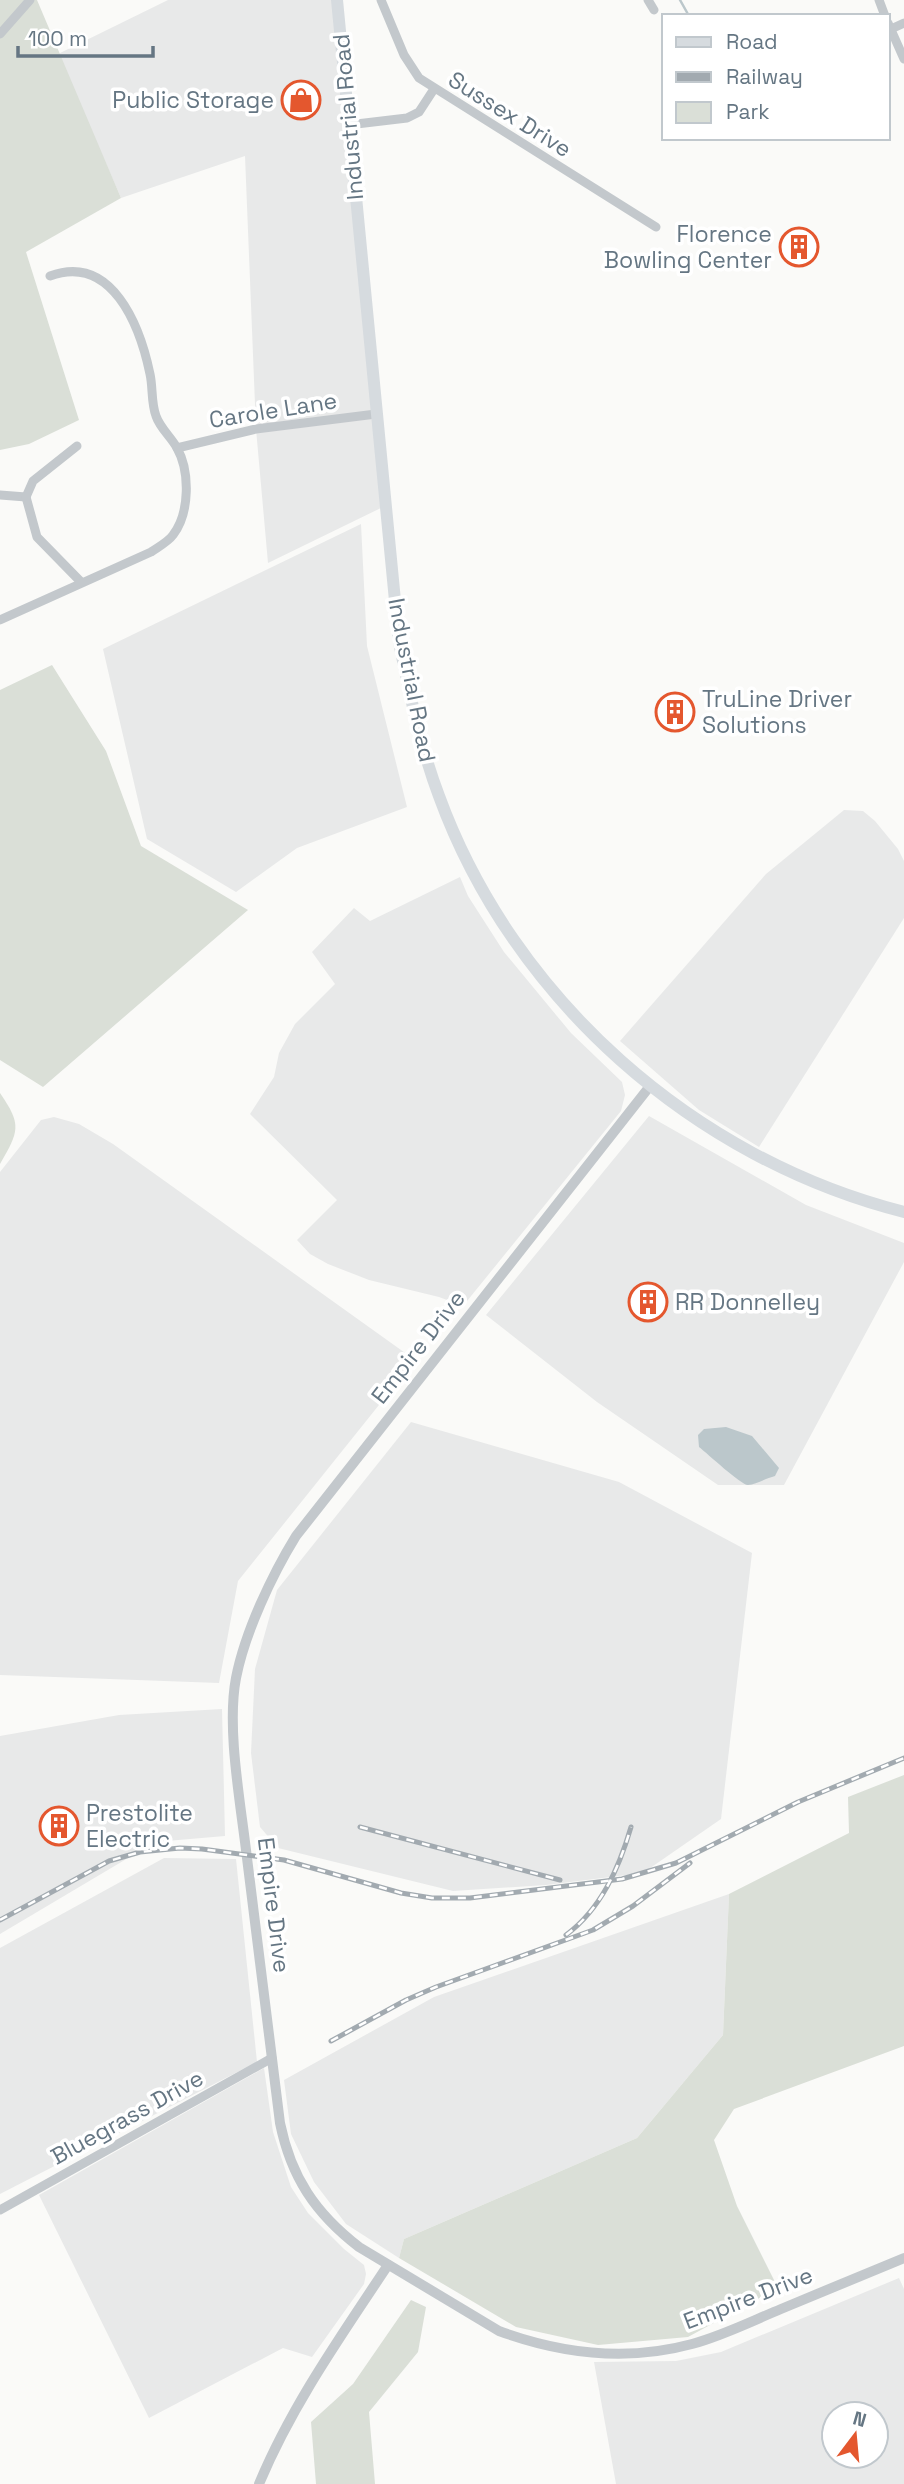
<svg xmlns="http://www.w3.org/2000/svg" width="904" height="2484" font-family="'Space Grotesk',sans-serif">
<style>
.built{fill:#e8e9e9;fill-rule:evenodd}
.green{fill:#dadfd7}
.water{fill:#bbc7cb}
.lines{fill:none;stroke-linecap:round;stroke-linejoin:round}
.stream{stroke:#bbc7cb;stroke-width:2.5}
.minor{stroke:#c3c8cc;stroke-width:9}
.tertiary{stroke:#c3c8cc;stroke-width:10}
.secondary{stroke:#d6dbdf;stroke-width:12}
.rail-casing{stroke:#a2aab0;stroke-width:5}
.rail{stroke:#fff;stroke-width:2.5;stroke-dasharray:8;stroke-linecap:butt}
.labels{text-anchor:middle;dominant-baseline:central;stroke-width:7;stroke-linejoin:round;paint-order:stroke}
.poi-label{font-size:23px;fill:#657683;stroke:#fff;text-anchor:start}
.street-label{font-size:23px;fill:#657683;stroke:#fff}
</style>
<rect width="100%" height="100%" fill="#fafaf8"/>
<!-- built -->
<g class="built">
<polygon points="168,0 337,0 385,506 268,563 256,429 245,156 121,198 58,54"/>
<polygon points="361,524 367,646 407,807 297,848 236,892 147,839 103,649"/>
<polygon points="844,810 863,811 875,821 898,849 904,861 904,918 759,1147 699,1110 620,1041 766,874"/>
<polygon points="460,877 468,896 504,952 571,1033 622,1082 625,1095 621,1111 463,1306 439,1297 369,1280 328,1264 310,1254 297,1240 337,1200 250,1114 274,1077 279,1053 295,1024 335,984 312,952 354,908 370,921"/>
<polygon points="649,1116 806,1205 904,1243 904,1262 784,1485 718,1485 597,1402 486,1315"/>
<polygon points="54,1117 79,1124 113,1144 415,1360 238,1581 219,1683 0,1675 0,1172 41,1120"/>
<polygon points="411,1422 619,1482 752,1553 721,1819 643,1873 546,1885 453,1891 278,1848 260,1827 251,1753 255,1669 277,1590"/>
<polygon points="222,1709 225,1836 155,1842 0,1934 0,1736 119,1715"/>
<polygon points="164,1858 236,1859 257,2062 0,2194 0,1948"/>
<polygon points="729,1894 723,2035 637,2138 404,2239 399,2258 346,2224 314,2182 291,2134 284,2080 434,1997"/>
<polygon points="264,2068 273,2132 291,2187 308,2213 344,2249 364,2265 366,2274 364,2284 312,2357 283,2348 149,2418 39,2195"/>
<path d="M 899,2278 L 904,2289 L 904,2484 L 616,2484 L 594,2362 L 676,2361 L 721,2352 ZM 834,2414 L 876,2414 L 876,2456 L 834,2456 Z"/>
</g>
<!-- green -->
<g class="green">
<polygon points="0,0 37,0 121,198 26,252 79,420 29,444 0,450"/>
<polygon points="52,665 106,751 141,846 248,910 43,1087 0,1060 0,690"/>
<path d="M 0,1093 C 22,1125 19,1131 0,1164 Z"/>
<polygon points="904,1775 904,2046 734,2109 714,2140 737,2206 778,2288 688,2337 598,2345 516,2327 399,2258 404,2239 637,2138 723,2035 729,1894 849,1833 848,1797"/>
<polygon points="411,2300 426,2307 418,2352 369,2412 375,2484 316,2484 311,2422 353,2384"/>
</g>
<!-- water -->
<path class="water" d="M 726,1427 L 752,1436 L 779,1468 L 775,1476 C 767,1478 756,1484 748,1485 C 741,1485 708,1454 699,1447 L 698,1435 L 704,1429 Z"/>
<g class="lines">
<!-- stream -->
<polyline class="stream" points="680,0 689,16"/>
<!-- minor -->
<g class="minor">
<polyline points="381,0 404,55 419,78 656,227"/>
<polyline points="648,0 654,10"/>
<polyline points="879,0 885,16"/>
<polyline points="888,23 904,59"/>
<polyline points="891,29 904,23"/>
<polyline points="0,34 30,0"/>
<polyline points="348,125 407,118 419,112 434,89"/>
<polyline points="177,448 256,429 376,414"/>
<polyline points="0,495 26,497"/>
<polyline points="26,497 37,537 81,582"/>
<polyline points="26,497 33,481 77,446"/>
<path d="M 0,620 L 151,552 C 158,547 168,542 173,535 C 190,513 190,471 177,448 C 171,437 160,428 156,416 C 151,403 153,387 150,374 C 140,326 112,253 50,276"/>
<polyline points="0,2210 272,2058"/>
</g>
<!-- tertiary -->
<g class="tertiary">
<path d="M 650,1086 L 296,1536 C 272,1575 245,1632 236,1678 C 227,1725 239,1794 245,1842 C 256,1936 269,2029 280,2123 C 291,2177 315,2213 359,2247 L 499,2331 C 562,2354 626,2362 692,2344 C 722,2336 752,2321 781,2309 C 822,2292 863,2275 904,2258"/>
<path d="M 259,2484 C 292,2405 341,2336 388,2265"/>
</g>
<!-- secondary -->
<path class="secondary" d="M 337,0 L 399,642 C 410,694 420,746 439,796 C 513,999 694,1159 904,1212"/>
<defs>
<g id="rail">
<polyline points="360,1827 560,1880"/>
<polyline points="0,1920 109,1861 140,1852 180,1848 202,1849 284,1860 401,1893 432,1898 470,1898 622,1879 676,1863 798,1802 904,1758"/>
<path d="M 566,1935 C 601,1909 619,1868 631,1827"/>
<polyline points="331,2041 406,2000 436,1987 593,1930 633,1906 690,1863"/>
</g>
</defs>
<!-- rail casing -->
<use href="#rail" class="rail-casing"/>
<!-- rail -->
<use href="#rail" class="rail"/>
</g>
<!-- icons -->
<defs>
<symbol id="shop-ring" viewBox="-11 -11 22 22"><circle r="9.5" fill="#fff" stroke="#e4572e" stroke-width="1.5"/><path d="M-5-2.5h2.3a2.7 3.5 0 0 1 5.4 0H5L5.5 6h-11ZM-1.5-2.5h3a1.5 2.3 0 0 0-3 0Z" fill="#e4572e"/></symbol>
<symbol id="building-ring" viewBox="-11 -11 22 22"><circle r="9.5" fill="#fff" stroke="#e4572e" stroke-width="1.5"/><path d="M-4-6H4V6H1V3H-1V6H-4ZM-2.5-4.3h1.7v1.8h-1.7ZM.8-4.3h1.7v1.8H.8ZM-2.5-1h1.7V.8h-1.7ZM.8-1h1.7V.8H.8Z" fill="#e4572e"/></symbol>
</defs>
<g fill-rule="evenodd">
<use href="#shop-ring" x="279" y="78" width="44" height="44"/>
<use href="#building-ring" x="777" y="225" width="44" height="44"/>
<use href="#building-ring" x="653" y="690" width="44" height="44"/>
<use href="#building-ring" x="626" y="1280" width="44" height="44"/>
<use href="#building-ring" x="37" y="1804" width="44" height="44"/>
</g>
<g class="labels">
<!-- poi labels -->
<g class="poi-label">
<text x="274" y="100" text-anchor="end">Public Storage</text>
<text x="772" y="234" text-anchor="end">Florence<tspan x="772" dy="26">Bowling Center</tspan></text>
<text x="702" y="699">TruLine Driver<tspan x="702" dy="26">Solutions</tspan></text>
<text x="675" y="1302">RR Donnelley</text>
<text x="86" y="1813">Prestolite<tspan x="86" dy="26">Electric</tspan></text>
</g>
<!-- street labels -->
<g class="street-label">
<text transform="translate(510 114) rotate(32)">Sussex Drive</text>
<text transform="translate(348 117) rotate(-95)">Industrial Road</text>
<text transform="translate(273 410) rotate(-9)">Carole Lane</text>
<text transform="translate(412 680) rotate(79)">Industrial Road</text>
<text transform="translate(418 1347) rotate(-52)">Empire Drive</text>
<text transform="translate(274 1905) rotate(83)">Empire Drive</text>
<text transform="translate(127 2117) rotate(-29)">Bluegrass Drive</text>
<text transform="translate(748 2298) rotate(-21)">Empire Drive</text>
</g>
</g>
<!-- legend -->
<rect x="662" y="14" width="228" height="126" fill="#ffffff" stroke="#c1c8cd" stroke-width="2"/>
<rect x="676" y="37" width="35" height="10" fill="#d6dbdf" stroke="#c1c8cd" stroke-width="2"/>
<text x="726" y="49" font-size="21" fill="#657683">Road</text>
<rect x="676" y="72" width="35" height="10" fill="#a2aab0" stroke="#c1c8cd" stroke-width="2"/>
<text x="726" y="84" font-size="21" fill="#657683">Railway</text>
<rect x="676" y="102" width="35" height="21" fill="#dadfd7" stroke="#c1c8cd" stroke-width="2"/>
<text x="726" y="119" font-size="21" fill="#657683">Park</text>
<!-- north arrow -->
<g transform="translate(855 2435) rotate(16)"><circle r="33" fill="#ffffff" stroke="#c1c8cd" stroke-width="2"/>
<path d="M0-5L12 26L0 18L-12 26Z" fill="#e4572e"/>
<text y="-10" font-size="19" font-weight="bold" text-anchor="middle" fill="#657683">N</text>
</g>
<!-- scale -->
<path d="M18 46v10h135v-10" fill="none" stroke="#657683" stroke-width="3.5"/>
<text x="28" y="46" font-size="21" fill="#657683" stroke="#ffffff" stroke-width="5" paint-order="stroke">100 m</text>
</svg>
